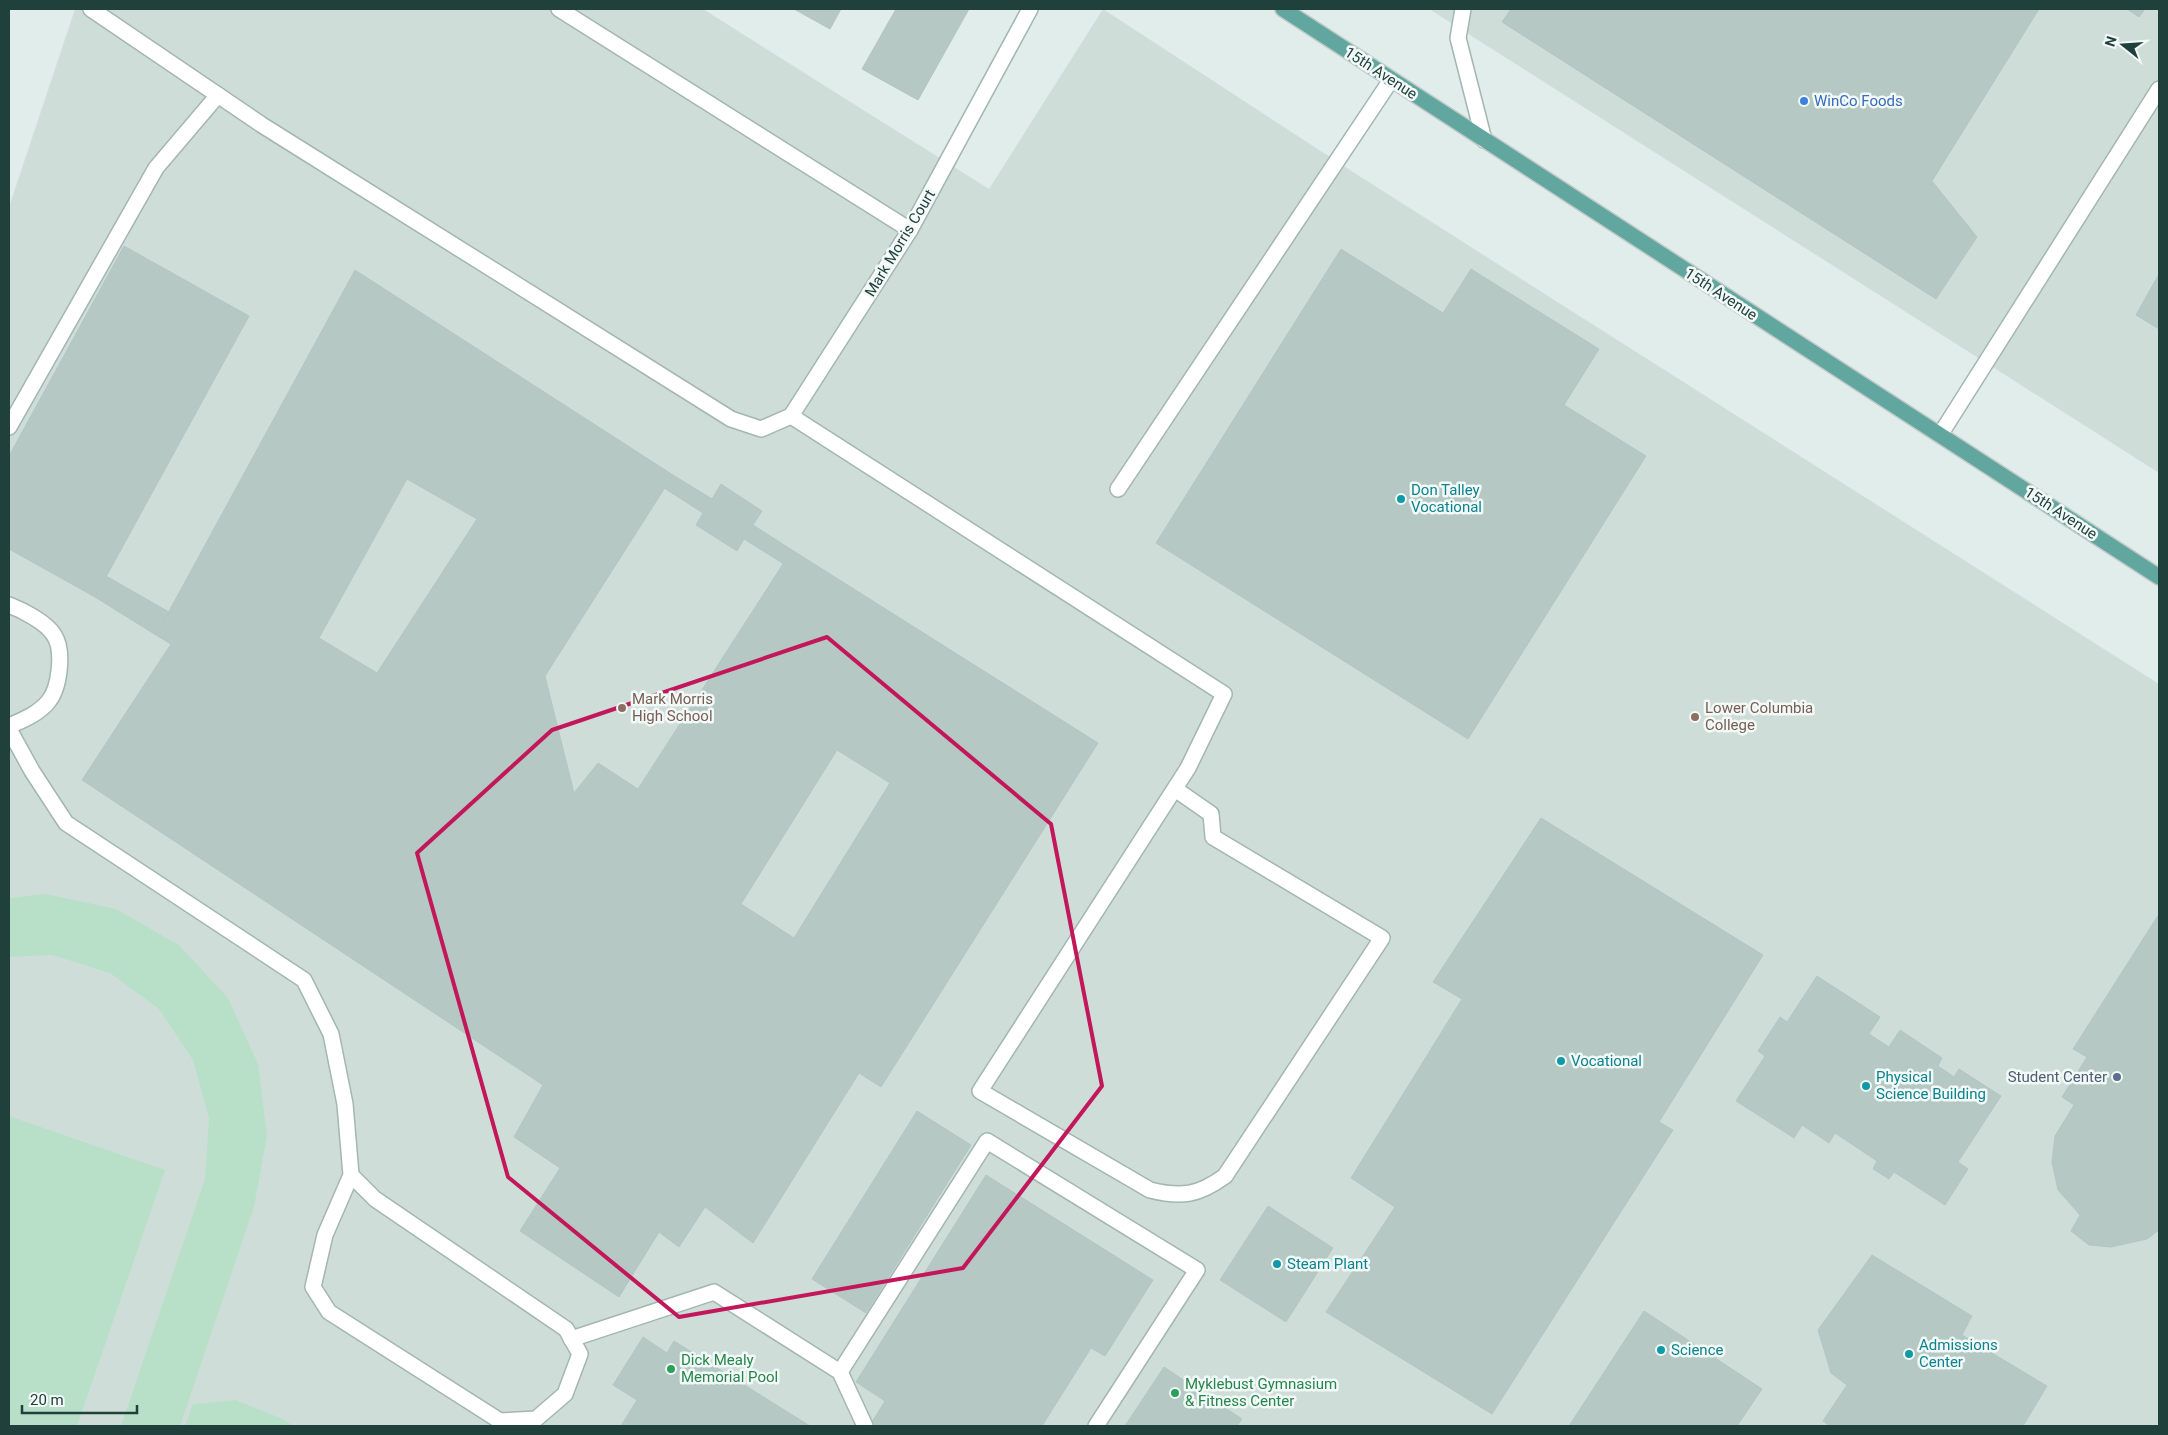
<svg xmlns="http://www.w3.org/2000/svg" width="2168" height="1435" font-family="Roboto,sans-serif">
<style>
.built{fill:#cfddd9}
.green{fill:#b8e0c9}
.building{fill:#b6c8c3;stroke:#b3c7c2;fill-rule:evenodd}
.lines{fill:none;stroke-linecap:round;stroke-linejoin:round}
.minor-casing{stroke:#a3b6b2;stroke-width:18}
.major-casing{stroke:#c1cac8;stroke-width:18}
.minor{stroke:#fff;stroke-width:15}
.major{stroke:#61a7a0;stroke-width:15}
.marked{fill:none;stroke:#c2185b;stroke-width:4;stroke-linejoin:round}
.shop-dot{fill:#3f7fe0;stroke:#f2f9f7;stroke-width:2}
.culture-dot{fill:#0f9aa8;stroke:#f2f9f7;stroke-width:2}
.education-dot{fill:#8d6e63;stroke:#f2f9f7;stroke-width:2}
.service-dot{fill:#5c6f8a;stroke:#f2f9f7;stroke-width:2}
.leisure-dot{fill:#2e9e5b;stroke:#f2f9f7;stroke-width:2}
.labels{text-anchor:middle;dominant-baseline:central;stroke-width:5;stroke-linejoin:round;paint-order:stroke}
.street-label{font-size:15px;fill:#20403c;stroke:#f2f9f7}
.shop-label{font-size:15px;fill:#366cbe;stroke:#f2f9f7;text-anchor:start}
.culture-label{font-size:15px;fill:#0d838f;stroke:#f2f9f7;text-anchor:start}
.education-label{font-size:15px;fill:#785e54;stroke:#f2f9f7;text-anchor:start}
.service-label{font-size:15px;fill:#4e5e75;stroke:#f2f9f7;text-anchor:end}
.leisure-label{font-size:15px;fill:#27864d;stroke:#f2f9f7;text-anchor:start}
</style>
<rect width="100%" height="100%" fill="#e1edea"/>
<!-- built -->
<g class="built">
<polygon points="75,9 703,9 989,189 1103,9 1353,172 2159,684 2159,1426 9,1426 9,207"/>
<polygon points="1429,9 2159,9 2159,473 2013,380"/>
</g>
<!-- green -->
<g class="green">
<polygon points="46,894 116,909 179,945 228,998 258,1064 267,1136 254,1207 180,1426 121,1426 205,1179 209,1118 193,1060 159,1009 110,973 52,955 9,957 9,898"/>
<polygon points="9,1116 165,1170 77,1426 9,1426"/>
<polygon points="236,1400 285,1420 293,1426 185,1426 193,1404"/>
</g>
<!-- building -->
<g class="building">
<polygon points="794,9 841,9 830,29"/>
<polygon points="896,9 969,9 918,100 862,69"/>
<polygon points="1511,9 2039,9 1932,181 1977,237 1936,299 1502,22"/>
<polygon points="2127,9 2145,9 2139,17"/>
<polygon points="124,246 249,316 95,597 9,549 9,456"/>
<polygon points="1341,249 1443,313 1471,269 1599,349 1564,405 1646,456 1468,739 1156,543"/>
<path d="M 355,270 L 673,475 L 545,676 L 574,793 L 598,763 L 638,789 L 792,550 L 1098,743 L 881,1087 L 859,1073 L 753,1243 L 705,1207 L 679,1247 L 659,1232 L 619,1297 L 520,1231 L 560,1168 L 514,1137 L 543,1085 L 82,780 L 171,644 L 156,635 ZM 407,479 L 477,519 L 377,673 L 319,638 ZM 837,750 L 890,783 L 794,938 L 741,904 Z"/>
<polygon points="2159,274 2159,329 2136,315"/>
<polygon points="673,475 712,499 721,484 762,511 753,525 792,550 784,564 744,539 737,551 696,525 703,513 664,488"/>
<polygon points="106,576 169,612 156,635 95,597"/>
<polygon points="1541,818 1763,955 1659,1122 1673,1130 1492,1414 1326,1312 1395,1207 1351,1178 1462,999 1433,982"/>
<polygon points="2159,914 2159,1230 2147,1239 2111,1247 2089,1245 2071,1231 2080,1215 2058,1190 2052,1162 2055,1136 2074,1105 2062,1097 2087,1057 2073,1049"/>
<polygon points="1817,976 1880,1017 1869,1034 1889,1047 1900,1030 1942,1058 1938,1066 1954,1077 1959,1069 2001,1096 1958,1162 1968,1169 1945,1205 1894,1172 1889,1179 1873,1169 1877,1161 1835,1133 1829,1143 1802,1125 1794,1138 1736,1101 1765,1056 1758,1051 1780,1017 1787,1022"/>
<polygon points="917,1111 971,1145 866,1313 812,1279"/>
<polygon points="986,1175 1153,1280 1105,1356 1091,1348 1042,1426 875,1426 872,1422 885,1401 856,1382"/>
<polygon points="1268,1206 1333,1248 1286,1322 1220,1280"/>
<polygon points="1872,1255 1972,1316 1962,1335 2047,1386 2023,1426 1830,1426 1823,1421 1847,1385 1831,1373 1818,1330"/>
<polygon points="1644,1311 1762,1389 1737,1426 1569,1426"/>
<polygon points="643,1337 667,1353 674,1341 810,1426 621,1426 637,1400 613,1385"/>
<polygon points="1164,1367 1242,1419 1237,1426 1125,1426"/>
</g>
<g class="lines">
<defs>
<g id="minor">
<polyline points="91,9 262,125 731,419 761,429 791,416 910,230 1030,9"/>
<polyline points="559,9 910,230"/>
<polyline points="1463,9 1458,38 1484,140"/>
<path d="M 791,416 L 1224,694 L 1188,768 L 980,1091 L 1150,1190 C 1182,1198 1199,1195 1225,1176 L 1382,938 L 1213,837 L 1211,814 L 1175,789"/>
<polyline points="9,427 156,168 218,95"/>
<polyline points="1940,435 2159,89"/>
<polyline points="1118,489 1391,80"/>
<path d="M 9,605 C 22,610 46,622 54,635 C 64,650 60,688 48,702 C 38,714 23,720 9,726"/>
<polyline points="9,729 32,771 66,823 304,980 331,1034 345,1104 351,1175 325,1235 313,1287 329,1312 500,1421 536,1419 565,1394 580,1354 566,1329 375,1199 351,1175"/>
<polyline points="571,1339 714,1292 840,1372 865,1426"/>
<polyline points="840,1372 987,1141 1197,1270 1096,1426"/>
</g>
<polyline id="major" points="1283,9 2159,577"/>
</defs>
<!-- minor casing -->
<use href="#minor" class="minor-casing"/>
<!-- major casing -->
<use href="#major" class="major-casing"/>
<!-- minor -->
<use href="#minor" class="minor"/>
<!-- major -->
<use href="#major" class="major"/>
</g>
<!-- marked area -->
<path class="marked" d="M 827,637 L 1051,824 L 1102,1086 L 963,1268 L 679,1317 L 508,1177 L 417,853 L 552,730 Z"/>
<!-- markers -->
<circle class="shop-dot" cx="1804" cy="101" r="5"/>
<g class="culture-dot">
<circle cx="1401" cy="499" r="5"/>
<circle cx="1561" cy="1061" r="5"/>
<circle cx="1866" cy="1086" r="5"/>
<circle cx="1277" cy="1264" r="5"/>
<circle cx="1661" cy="1350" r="5"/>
<circle cx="1909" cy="1354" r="5"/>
</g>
<g class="education-dot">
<circle cx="622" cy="708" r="5"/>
<circle cx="1695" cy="717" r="5"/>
</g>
<circle class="service-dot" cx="2117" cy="1077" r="5"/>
<g class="leisure-dot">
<circle cx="671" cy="1369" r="5"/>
<circle cx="1175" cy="1393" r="5"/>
</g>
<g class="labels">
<!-- street labels -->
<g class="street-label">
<text transform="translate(1381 73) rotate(33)">15th Avenue</text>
<text transform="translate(900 243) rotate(-59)">Mark Morris Court</text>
<text transform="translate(1721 294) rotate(33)">15th Avenue</text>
<text transform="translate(2061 513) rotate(33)">15th Avenue</text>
</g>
<!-- shop labels -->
<g class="shop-label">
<text x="1814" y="101">WinCo Foods</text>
</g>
<!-- culture labels -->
<g class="culture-label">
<text x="1411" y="490">Don Talley<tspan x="1411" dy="17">Vocational</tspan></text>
<text x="1571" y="1061">Vocational</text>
<text x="1876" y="1077">Physical<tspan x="1876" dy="17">Science Building</tspan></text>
<text x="1287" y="1264">Steam Plant</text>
<text x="1919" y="1345">Admissions<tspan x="1919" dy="17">Center</tspan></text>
<text x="1671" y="1350">Science</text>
</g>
<!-- education labels -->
<g class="education-label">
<text x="632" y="699">Mark Morris<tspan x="632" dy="17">High School</tspan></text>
<text x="1705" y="708">Lower Columbia<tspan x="1705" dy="17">College</tspan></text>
</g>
<!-- service labels -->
<g class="service-label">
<text x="2107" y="1077">Student Center</text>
</g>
<!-- leisure labels -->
<g class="leisure-label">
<text x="681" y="1360">Dick Mealy<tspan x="681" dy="17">Memorial Pool</tspan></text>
<text x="1185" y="1384">Myklebust Gymnasium<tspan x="1185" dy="17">&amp; Fitness Center</tspan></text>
</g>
</g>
<!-- border -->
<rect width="2168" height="1435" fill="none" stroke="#20403c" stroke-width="20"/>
<!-- north arrow -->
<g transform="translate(2123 45) rotate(287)" stroke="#f2f9f7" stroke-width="4" paint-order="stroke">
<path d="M0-4L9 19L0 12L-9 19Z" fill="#20403c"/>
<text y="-8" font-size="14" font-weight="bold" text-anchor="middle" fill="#20403c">N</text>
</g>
<!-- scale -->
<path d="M22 1405v8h115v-8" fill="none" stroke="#20403c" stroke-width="2.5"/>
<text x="30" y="1405" font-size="15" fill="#20403c" stroke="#f2f9f7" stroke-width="4" paint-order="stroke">20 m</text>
</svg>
